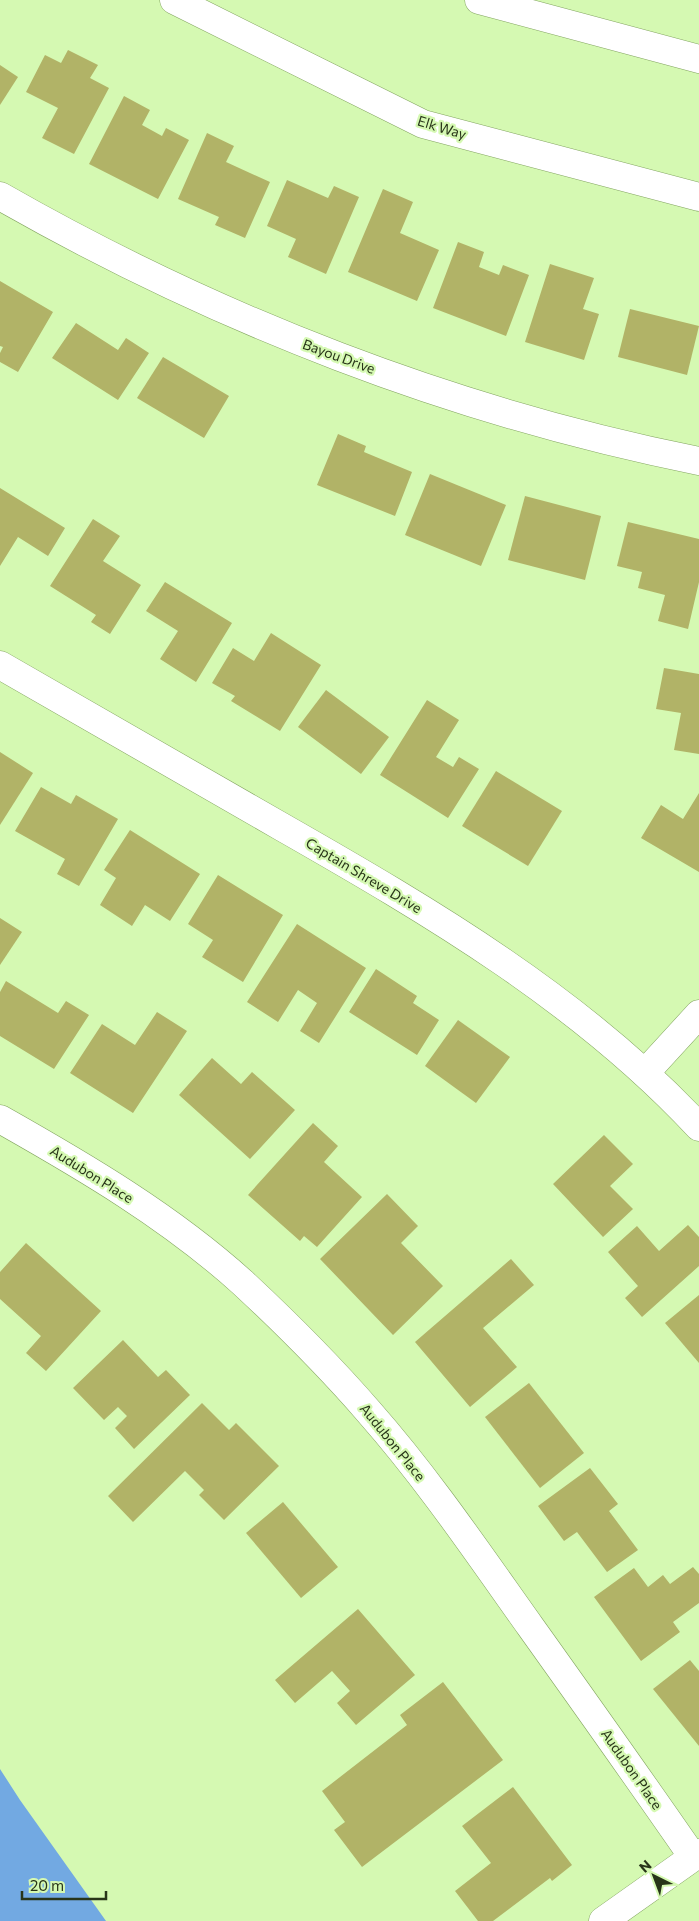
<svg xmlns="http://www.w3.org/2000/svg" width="699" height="1921" font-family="Commissioner,sans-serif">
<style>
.water{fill:#72a9e2}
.building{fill:#b1b367}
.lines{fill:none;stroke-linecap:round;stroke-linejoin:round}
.minor-casing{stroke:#83a461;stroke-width:29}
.minor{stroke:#fff;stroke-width:28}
.labels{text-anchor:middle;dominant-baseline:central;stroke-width:4.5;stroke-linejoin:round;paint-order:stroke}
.street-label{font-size:14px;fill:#283519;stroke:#d5f9b2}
</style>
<rect width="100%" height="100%" fill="#d5f9b2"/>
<!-- water -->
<polygon class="water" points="0,1769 20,1800 106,1921 0,1921"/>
<!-- building -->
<g class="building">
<polygon points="68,50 98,65 90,78 109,88 74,154 42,138 58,108 26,92 45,55 61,63"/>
<polygon points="0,65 18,77 0,105"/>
<polygon points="124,96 150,110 142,125 162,136 166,128 189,140 158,199 89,164"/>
<polygon points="207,133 234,146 226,162 270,182 245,238 215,225 219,217 178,199"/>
<polygon points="287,180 328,198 334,186 359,197 326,274 288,257 296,239 267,226"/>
<polygon points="383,189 413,202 400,233 439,250 417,301 348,272"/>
<polygon points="458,242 484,252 479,267 499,275 503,265 529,275 506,336 433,308"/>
<polygon points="550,264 594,278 583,309 599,314 584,360 525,342"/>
<polygon points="0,281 53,312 18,372 0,362 0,353 3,347 0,346"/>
<polygon points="630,309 699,326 687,375 618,357"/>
<polygon points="76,323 118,350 126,338 149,353 118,400 52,358"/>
<polygon points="163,357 229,396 204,438 137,398"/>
<polygon points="338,434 366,446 364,452 412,472 395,516 317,485"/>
<polygon points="430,474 506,505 481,566 405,535"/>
<polygon points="0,488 65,528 48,556 18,537 0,566"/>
<polygon points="525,496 601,516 585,580 508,560"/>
<polygon points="93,519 120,536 103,561 141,585 110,634 91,622 96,615 50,586"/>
<polygon points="628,522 699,539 699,582 688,629 658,621 665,595 638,588 642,572 617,566"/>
<polygon points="165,582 232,623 196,682 160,659 178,631 146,611"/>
<polygon points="271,633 321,665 280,731 231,701 235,696 212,683 233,648 254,661"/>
<polygon points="664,668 699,674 699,754 674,750 681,713 656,709"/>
<polygon points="326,690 389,737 361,774 298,727"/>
<polygon points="427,700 459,720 436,757 453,767 459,757 479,769 448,818 380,775"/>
<polygon points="0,752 33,773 0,825"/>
<polygon points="496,771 562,811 528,866 462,826"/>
<polygon points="41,787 71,804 76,795 118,819 79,886 57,874 65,859 15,831"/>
<polygon points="699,793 699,872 641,838 661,805 683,819"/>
<polygon points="130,830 200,874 170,921 145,905 132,926 100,905 116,878 104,870"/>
<polygon points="218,875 283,915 243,982 202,957 213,940 188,924"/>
<polygon points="0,918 22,932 0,965"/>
<polygon points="297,924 366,968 319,1043 300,1031 317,1003 298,990 278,1022 247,1002"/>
<polygon points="376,969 417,996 413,1003 439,1020 417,1055 349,1012"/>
<polygon points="6,981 58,1013 66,1001 89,1015 54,1069 0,1036 0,992"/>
<polygon points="157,1012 187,1031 133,1113 70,1073 102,1024 135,1045"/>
<polygon points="458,1020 510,1057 476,1103 425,1066"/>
<polygon points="212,1058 241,1084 252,1072 295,1110 250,1159 179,1095"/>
<polygon points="313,1123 338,1146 324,1162 362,1197 317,1247 304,1236 300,1241 248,1195"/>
<polygon points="604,1135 633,1164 610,1186 633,1209 603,1237 553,1184"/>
<polygon points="387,1194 418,1226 401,1243 443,1286 393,1335 320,1259"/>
<polygon points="688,1225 699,1237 699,1266 642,1317 625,1298 638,1286 608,1252 637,1226 659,1251"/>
<polygon points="26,1243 101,1311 46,1371 26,1353 41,1336 0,1299 0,1272"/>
<polygon points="511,1259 534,1285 483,1328 517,1367 470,1407 415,1342"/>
<polygon points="699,1295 699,1363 665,1323"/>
<polygon points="123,1340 158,1377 166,1370 190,1395 134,1449 115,1428 127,1416 118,1407 104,1420 73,1388"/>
<polygon points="529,1383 584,1453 540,1488 485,1417"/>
<polygon points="202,1403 229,1430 236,1423 279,1466 224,1520 199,1495 204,1490 185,1471 133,1522 108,1496"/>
<polygon points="590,1468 618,1504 609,1511 638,1550 607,1572 577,1532 564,1541 538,1506"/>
<polygon points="283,1502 338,1567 301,1598 246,1533"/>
<polygon points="693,1567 699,1574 699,1603 673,1622 680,1632 641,1661 594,1597 634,1568 648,1587 663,1575 670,1584"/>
<polygon points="358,1609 415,1675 356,1725 337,1703 350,1691 332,1671 295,1703 275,1680"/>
<polygon points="690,1660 699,1671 699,1746 653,1689"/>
<polygon points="443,1682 503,1760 362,1867 334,1830 345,1822 322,1791 407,1725 400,1715"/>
<polygon points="513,1787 572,1865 552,1881 550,1878 493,1921 478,1921 455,1891 491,1863 462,1826"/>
</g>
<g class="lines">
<defs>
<g id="minor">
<polyline points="174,0 423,124 699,197"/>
<polyline points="479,0 699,59"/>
<path d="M 0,196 C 217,320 454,412 699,461"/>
<path d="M 0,665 C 94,719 188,773 282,827 C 431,912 582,1001 699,1127"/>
<polyline points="645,1073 699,1014"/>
<path d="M 0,1119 C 85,1167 170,1217 243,1283 C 287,1324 330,1367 369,1412 C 428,1479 478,1553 530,1626 C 585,1703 639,1779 693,1857"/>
<polyline points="603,1921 699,1853"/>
</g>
</defs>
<!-- minor casing -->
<use href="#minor" class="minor-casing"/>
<!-- minor -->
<use href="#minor" class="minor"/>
</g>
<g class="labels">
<!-- street labels -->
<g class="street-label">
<text transform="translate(442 127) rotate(17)">Elk Way</text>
<text transform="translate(339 356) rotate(20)">Bayou Drive</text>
<text transform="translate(364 875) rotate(31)">Captain Shreve Drive</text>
<text transform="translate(92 1174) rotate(32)">Audubon Place</text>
<text transform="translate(393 1442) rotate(51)">Audubon Place</text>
<text transform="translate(632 1769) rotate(55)">Audubon Place</text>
</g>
</g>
<!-- north arrow -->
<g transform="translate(654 1876) rotate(318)" stroke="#d5f9b2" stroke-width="4" paint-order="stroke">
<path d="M0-4L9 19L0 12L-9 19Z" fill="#283519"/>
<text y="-8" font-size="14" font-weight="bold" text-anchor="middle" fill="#283519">N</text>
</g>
<!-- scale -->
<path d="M22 1891v8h84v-8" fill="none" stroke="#283519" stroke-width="2.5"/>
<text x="30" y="1891" font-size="15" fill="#283519" stroke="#d5f9b2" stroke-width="4" paint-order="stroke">20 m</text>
</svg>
